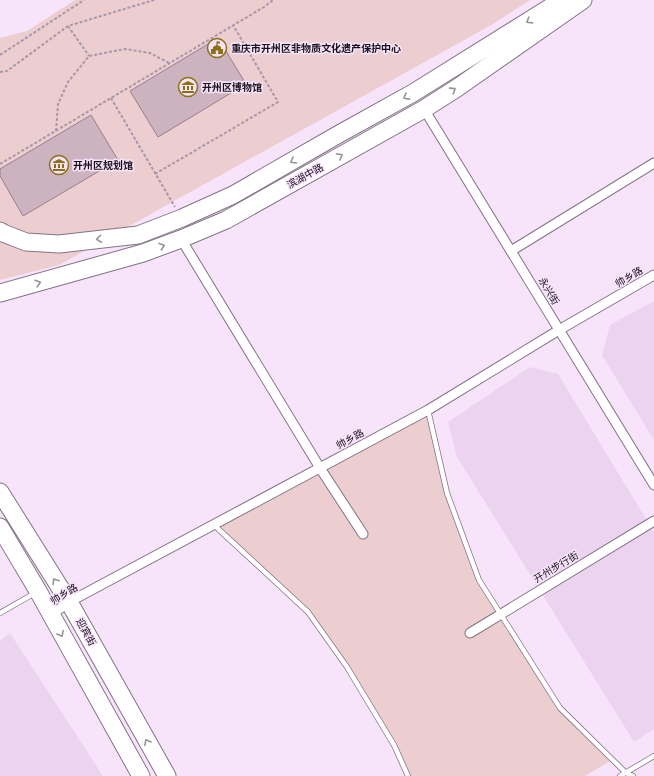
<svg xmlns="http://www.w3.org/2000/svg" width="654" height="776" font-family="Mulish,'Noto Sans SC',sans-serif">
<style>
.built{fill:#ecd4f0}
.green{fill:#ecced0}
.building{fill:#cdb2bf;stroke:#997f8c}
.lines{fill:none;stroke-linecap:round;stroke-linejoin:round}
.lane-casing{stroke:#837386;stroke-width:6}
.street-casing{stroke:#837386;stroke-width:11}
.highway-casing{stroke:#837386;stroke-width:19}
.path{stroke:#a697a9;stroke-width:2;stroke-dasharray:3 2;stroke-linecap:butt}
.lane{stroke:#fff;stroke-width:4.5}
.street{stroke:#fff;stroke-width:9}
.highway{stroke:#fff;stroke-width:17}
.oneway{stroke:#989498}
.labels{text-anchor:middle;dominant-baseline:central;stroke-width:3;stroke-linejoin:round;paint-order:stroke}
.poi-label{font-size:10px;font-weight:bold;fill:#19121a;stroke:#f7e4fb;text-anchor:start}
.street-label{font-size:10px;fill:#19121a;stroke:#f7e4fb}
</style>
<rect width="100%" height="100%" fill="#f7e4fb"/>
<!-- built -->
<g class="built">
<polygon points="654,301 654,440 602,355 610,325"/>
<polygon points="530,367 558,374 654,532 654,729 634,742 457,457 448,422"/>
<polygon points="10,633 103,776 0,776 0,641"/>
</g>
<!-- green -->
<g class="green">
<polygon points="75,0 530,0 493,24 59,265 0,280 0,38 27,31"/>
<polygon points="427,410 447,493 479,580 560,708 612,760 585,776 408,776 394,745 347,667 308,612 214,525"/>
</g>
<!-- building -->
<g class="building">
<polygon points="218,38 246,84 158,137 130,91"/>
<polygon points="91,115 118,160 23,216 0,176 0,169"/>
</g>
<g class="lines">
<defs>
<g id="lane">
<polyline points="428,410 447,493 479,580 560,708 626,773 633,776"/>
<polyline points="214,525 308,612 347,667 394,745 408,776"/>
<polyline points="0,613 35,593"/>
<polyline points="620,776 654,756"/>
</g>
<g id="street">
<polyline points="424,109 654,485"/>
<polyline points="181,239 320,468 363,534"/>
<polyline points="511,251 654,163"/>
<polyline points="51,615 69,602 428,410 559,330 654,275"/>
<polyline points="470,633 654,521"/>
</g>
<g id="highway">
<polyline points="0,231 3,233 26,242 59,244 138,235 182,218 233,195 339,134 413,93 562,0"/>
<polyline points="0,293 143,253 181,239 226,220 424,109 457,88 583,0"/>
<polyline points="0,492 69,602 167,776"/>
<polyline points="0,527 38,591 141,776"/>
</g>
</defs>
<!-- lane casing -->
<use href="#lane" class="lane-casing"/>
<!-- street casing -->
<use href="#street" class="street-casing"/>
<!-- highway casing -->
<use href="#highway" class="highway-casing"/>
<!-- path -->
<g class="path">
<polyline points="68,26 89,56"/>
<polyline points="0,55 84,0"/>
<polyline points="0,72 7,71 68,26 154,0"/>
<polyline points="111,98 175,207"/>
<polyline points="56,131 58,104 68,82 89,56 125,49 150,53 169,63"/>
<polyline points="0,164 264,7 273,0"/>
<polyline points="155,174 278,102 233,25"/>
</g>
<!-- lane -->
<use href="#lane" class="lane"/>
<!-- street -->
<use href="#street" class="street"/>
<!-- highway -->
<use href="#highway" class="highway"/>
</g>
<!-- one-way arrows -->
<defs><path id="oneway-chevron" d="M-2-3.5L2.5 0L-2 3.5" fill="none" stroke-width="1.6" stroke-linecap="round" stroke-linejoin="round"/></defs>
<g class="oneway">
<use href="#oneway-chevron" transform="translate(529 21) rotate(148)"/>
<use href="#oneway-chevron" transform="translate(453 90) rotate(-33)"/>
<use href="#oneway-chevron" transform="translate(406 97) rotate(151)"/>
<use href="#oneway-chevron" transform="translate(340 156) rotate(-29)"/>
<use href="#oneway-chevron" transform="translate(293 161) rotate(150)"/>
<use href="#oneway-chevron" transform="translate(99 239) rotate(173)"/>
<use href="#oneway-chevron" transform="translate(162 246) rotate(-20)"/>
<use href="#oneway-chevron" transform="translate(38 283) rotate(-16)"/>
<use href="#oneway-chevron" transform="translate(55 581) rotate(-122)"/>
<use href="#oneway-chevron" transform="translate(61 634) rotate(61)"/>
<use href="#oneway-chevron" transform="translate(147 742) rotate(-119)"/>
</g>
<!-- icons -->
<defs>
<symbol id="civic-ring" viewBox="-11 -11 22 22"><circle r="9.5" fill="#f7e4fb" stroke="#8c7114" stroke-width="1.5"/><path d="M-.6-6.5H3V-4.5H.6V-3L4-1V1h2V6H-6V1h2V-1L-.6-3ZM-1.2 2.5V6h2.4V2.5Z" fill="#8c7114"/></symbol>
<symbol id="museum-ring" viewBox="-11 -11 22 22"><circle r="9.5" fill="#f7e4fb" stroke="#8c7114" stroke-width="1.5"/><path d="M0-6L6-3V-2H-6V-3ZM-5-1h2V3h-2ZM-1-1h2V3h-2ZM3-1h2V3H3ZM-6 4H6V6H-6Z" fill="#8c7114"/></symbol>
</defs>
<g fill-rule="evenodd">
<use href="#civic-ring" x="206" y="37" width="22" height="22"/>
<use href="#museum-ring" x="177" y="76" width="22" height="22"/>
<use href="#museum-ring" x="48" y="154" width="22" height="22"/>
</g>
<g class="labels">
<!-- poi labels -->
<g class="poi-label">
<text x="231" y="48">重庆市开州区非物质文化遗产保护中心</text>
<text x="202" y="87">开州区博物馆</text>
<text x="73" y="165">开州区规划馆</text>
</g>
<!-- street labels -->
<g class="street-label">
<text transform="translate(305 176) rotate(-29)">滨湖中路</text>
<text transform="translate(629 277) rotate(-30)">帅乡路</text>
<text transform="translate(549 291) rotate(59)">永兴街</text>
<text transform="translate(350 439) rotate(-28)">帅乡路</text>
<text transform="translate(556 567) rotate(-31)">开州步行街</text>
<text transform="translate(64 594) rotate(-31)">帅乡路</text>
<text transform="translate(86 632) rotate(61)">迎宾街</text>
</g>
</g>
</svg>
